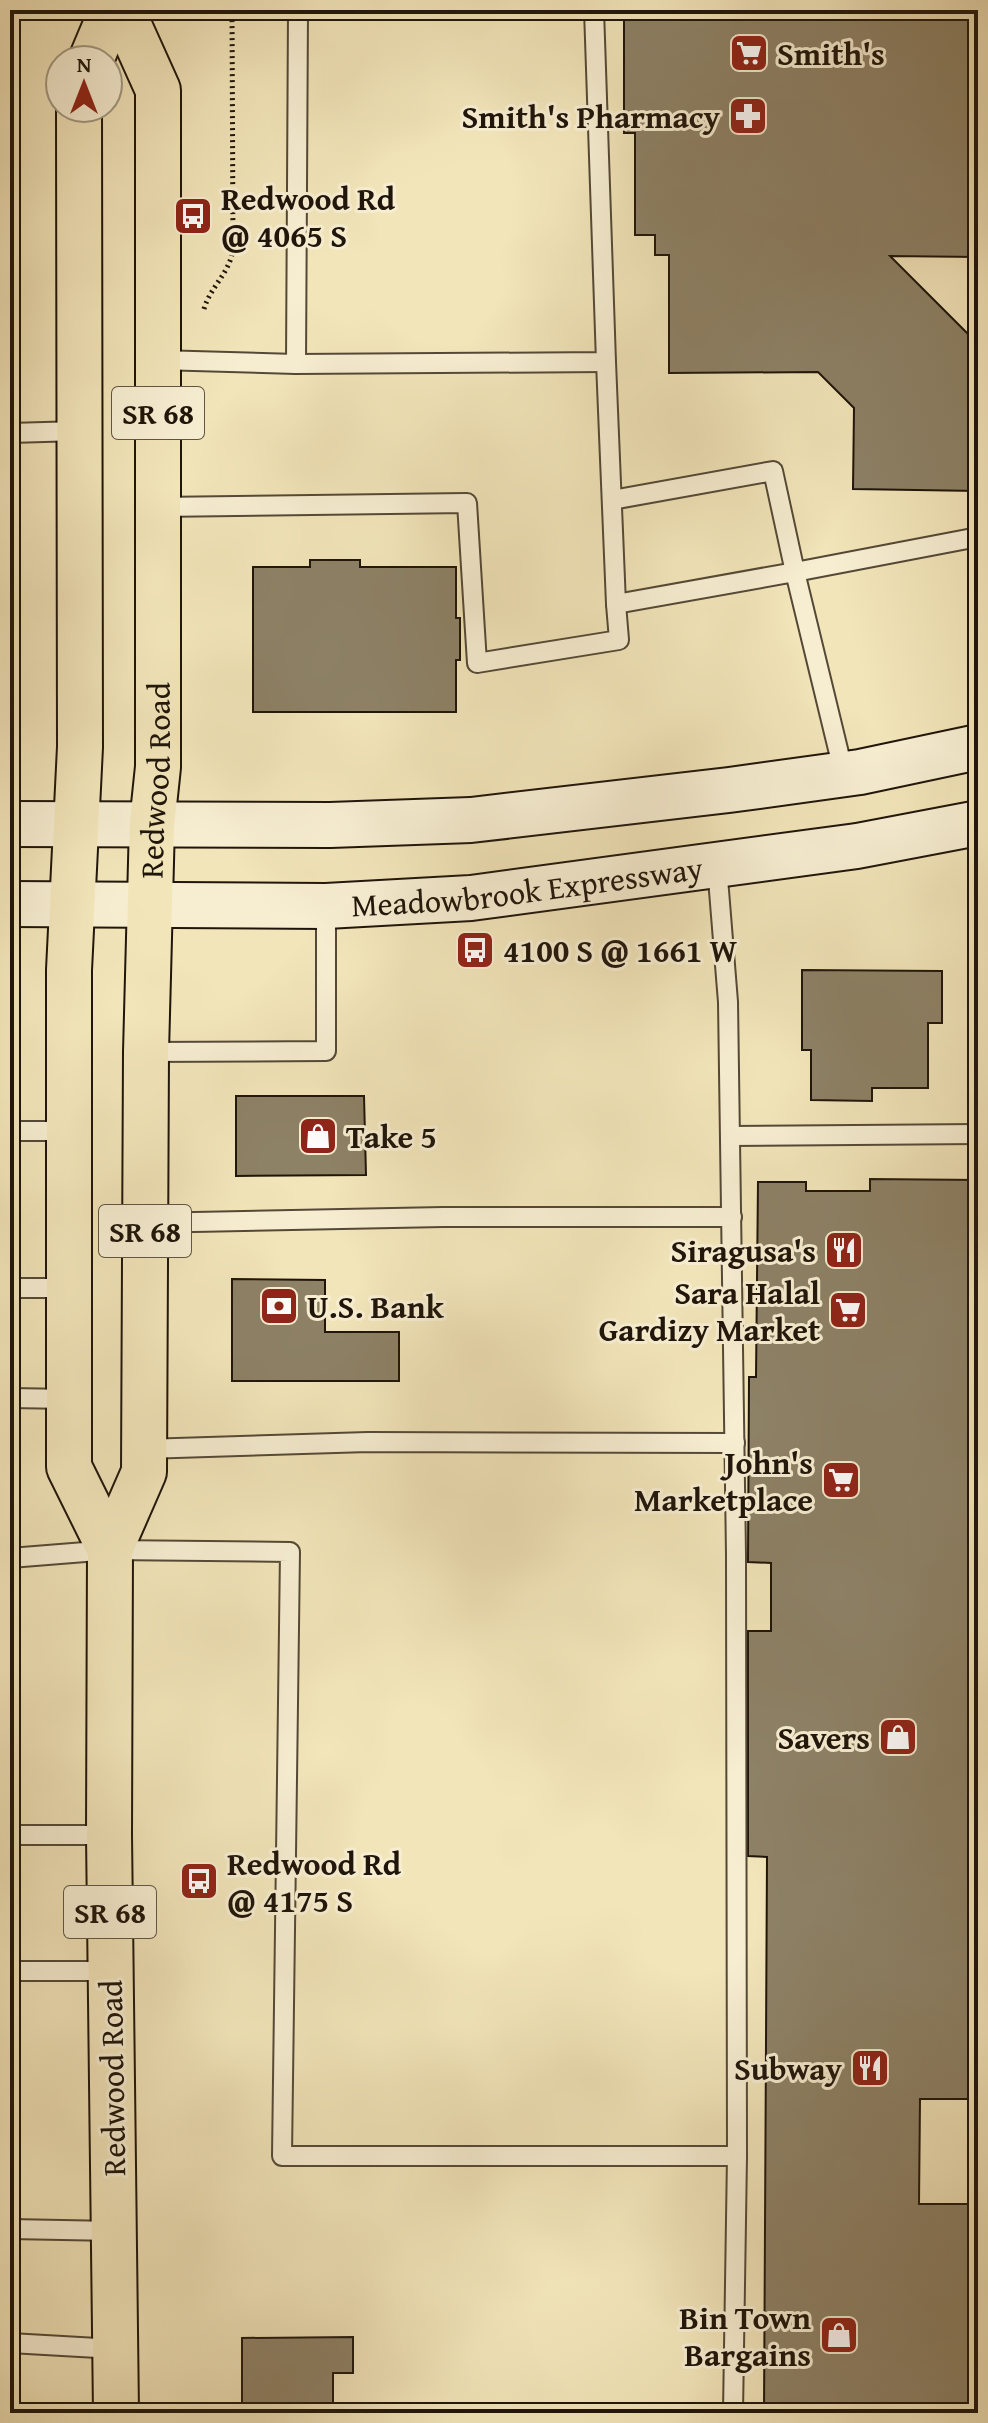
<svg xmlns="http://www.w3.org/2000/svg" width="988" height="2423" font-family="'Gentium Book Plus',serif">
<style>
.building{fill:#8d8166;stroke:#1f150a;stroke-width:2}
.lines{fill:none;stroke-linecap:round;stroke-linejoin:round}
.lane-casing{stroke:#544936;stroke-width:22}
.secondary-casing{stroke:#1f150a;stroke-width:48}
.primary-casing{stroke:#1f150a;stroke-width:48}
.path{stroke:#1f150a;stroke-width:5;stroke-dasharray:2 4;stroke-linecap:butt}
.lane{stroke:#f7eed2;stroke-width:18}
.secondary{stroke:#f7eed2;stroke-width:44}
.primary{stroke:#f2e5ba;stroke-width:44}
.labels{text-anchor:middle;dominant-baseline:central;stroke-width:6;stroke-linejoin:round;paint-order:stroke}
.shield{fill:#f7eed2;stroke:#605646;stroke-width:2}
.shield-label{font-size:30px;font-weight:bold;fill:#1f150a}
.poi-label{font-size:32px;font-weight:bold;fill:#1f150a;stroke:#f7eed2;text-anchor:end}
.street-label{font-size:32px;fill:#1f150a;stroke:#f7eed2}
</style>
<rect width="100%" height="100%" fill="#f2e5ba"/>
<filter id="stains"><feTurbulence type="fractalNoise" baseFrequency=".0025" numOctaves="4"/><feColorMatrix values="0 0 0 0 .2 0 0 0 0 .09 0 0 0 0 .02 0 0 0 .5 -.17"/></filter>
<radialGradient id="worn" r=".72"><stop offset=".6" stop-color="#630" stop-opacity="0"/><stop offset="1" stop-color="#630" stop-opacity=".3"/></radialGradient>
<!-- building -->
<g class="building">
<polygon points="624,10 978,10 978,257 890,256 978,344 978,491 853,489 854,408 818,372 669,373 669,255 655,255 655,235 635,235 635,133 624,133"/>
<polygon points="310,560 360,560 360,567 456,567 456,618 460,618 460,660 456,660 456,712 253,712 253,567 310,567"/>
<polygon points="802,970 942,971 942,1023 928,1023 928,1088 872,1088 872,1101 811,1100 811,1050 802,1050"/>
<polygon points="236,1096 364,1096 366,1175 236,1176"/>
<polygon points="870,1179 978,1180 978,2099 920,2099 919,2204 978,2204 978,2413 764,2413 767,1857 748,1856 748,1631 771,1631 771,1563 748,1562 749,1377 756,1377 758,1182 806,1182 806,1191 870,1191"/>
<polygon points="232,1279 325,1280 325,1332 399,1332 399,1381 232,1381"/>
<polygon points="353,2337 353,2373 333,2373 333,2413 242,2413 242,2338"/>
</g>
<g class="lines">
<defs>
<g id="lane">
<polyline points="158,360 296,364 606,362 594,10"/>
<polyline points="606,362 616,604 795,572 844,774"/>
<polyline points="296,364 298,10"/>
<polyline points="10,433 79,431"/>
<polyline points="612,500 773,471 795,572 978,537"/>
<polyline points="158,507 467,503 477,663 619,640 616,604"/>
<polyline points="717,866 728,1002 736,1555 737,2156 733,2413"/>
<polyline points="146,1052 326,1051 326,906"/>
<polyline points="10,1131 70,1131"/>
<polyline points="730,1136 978,1134"/>
<polyline points="145,1223 443,1217 732,1217"/>
<polyline points="10,1288 70,1288"/>
<polyline points="10,1398 70,1399"/>
<polyline points="144,1449 368,1442 735,1443"/>
<polyline points="10,1558 110,1550 290,1552 282,2156 737,2156"/>
<polyline points="10,1835 109,1835"/>
<polyline points="10,1971 110,1971"/>
<polyline points="10,2229 114,2231"/>
<polyline points="10,2343 115,2349"/>
</g>
<g id="secondary">
<polyline points="10,824 330,825 471,820 729,790 860,772 978,747"/>
<path id="s1" d="M 10,904 L 326,906 L 471,898 L 857,846 L 978,823"/>
</g>
<g id="primary">
<polyline points="91,60 112,10"/>
<polyline points="79,108 80,747 69,970 69,1467 110,1550"/>
<path id="s2" d="M 116,2413 L 109,1835 L 110,1550 L 144,1472 L 146,1052 L 152,824 L 158,767 L 158,90 L 122,10"/>
</g>
</defs>
<!-- lane casing -->
<use href="#lane" class="lane-casing"/>
<!-- secondary casing -->
<use href="#secondary" class="secondary-casing"/>
<!-- primary casing -->
<use href="#primary" class="primary-casing"/>
<!-- path -->
<path class="path" d="M 204,309 C 210,287 230,273 233,249 L 232,10"/>
<!-- lane -->
<use href="#lane" class="lane"/>
<!-- secondary -->
<use href="#secondary" class="secondary"/>
<!-- primary -->
<use href="#primary" class="primary"/>
</g>
<!-- icons -->
<defs>
<symbol id="supermarket-square" viewBox="-11 -11 22 22"><rect x="-9" y="-9" width="18" height="18" rx="4" fill="#8f2418" stroke="#f7eed2"/><path d="M-6-5.5h2.5l.6 2H6L4.5 2H-2.5L-4.4-4H-6ZM-1.5 3.2a1.3 1.3 0 1 0 .1 0ZM3 3.2a1.3 1.3 0 1 0 .1 0Z" fill="#fff"/></symbol>
<symbol id="pharmacy-square" viewBox="-11 -11 22 22"><rect x="-9" y="-9" width="18" height="18" rx="4" fill="#8f2418" stroke="#f7eed2"/><path d="M-2-6h4v4h4v4h-4v4h-4v-4h-4v-4h4Z" fill="#fff"/></symbol>
<symbol id="bus-square" viewBox="-11 -11 22 22"><rect x="-9" y="-9" width="18" height="18" rx="4" fill="#8f2418" stroke="#f7eed2"/><path d="M-5-6H5V4H4V6H2V4H-2V6H-4V4H-5ZM-3.5-4V0h7V-4ZM-3.5 1.2v1.5H-2V1.2ZM2 1.2v1.5H3.5V1.2Z" fill="#fff"/></symbol>
<symbol id="shop-square" viewBox="-11 -11 22 22"><rect x="-9" y="-9" width="18" height="18" rx="4" fill="#8f2418" stroke="#f7eed2"/><path d="M-5-2.5h2.3a2.7 3.5 0 0 1 5.4 0H5L5.5 6h-11ZM-1.5-2.5h3a1.5 2.3 0 0 0-3 0Z" fill="#fff"/></symbol>
<symbol id="restaurant-square" viewBox="-11 -11 22 22"><rect x="-9" y="-9" width="18" height="18" rx="4" fill="#8f2418" stroke="#f7eed2"/><path d="M-5-6h1v4h1v-4h1v4h1v-4h1v5L-1.5 .5V6h-2V.5L-5-1ZM5-6V6H3V1.5H1.5Q1.5-4 5-6Z" fill="#fff"/></symbol>
<symbol id="bank-square" viewBox="-11 -11 22 22"><rect x="-9" y="-9" width="18" height="18" rx="4" fill="#8f2418" stroke="#f7eed2"/><path d="M-6-4H6V4H-6ZM0-2.3a2.3 2.3 0 1 0 0 4.6a2.3 2.3 0 1 0 0-4.6Z" fill="#fff"/></symbol>
</defs>
<g fill-rule="evenodd">
<use href="#supermarket-square" x="727" y="31" width="44" height="44"/>
<use href="#pharmacy-square" x="726" y="94" width="44" height="44"/>
<use href="#bus-square" x="171" y="194" width="44" height="44"/>
<use href="#bus-square" x="453" y="928" width="44" height="44"/>
<use href="#shop-square" x="296" y="1114" width="44" height="44"/>
<use href="#restaurant-square" x="822" y="1228" width="44" height="44"/>
<use href="#bank-square" x="257" y="1284" width="44" height="44"/>
<use href="#supermarket-square" x="826" y="1288" width="44" height="44"/>
<use href="#supermarket-square" x="819" y="1458" width="44" height="44"/>
<use href="#shop-square" x="876" y="1715" width="44" height="44"/>
<use href="#bus-square" x="177" y="1859" width="44" height="44"/>
<use href="#restaurant-square" x="848" y="2046" width="44" height="44"/>
<use href="#shop-square" x="817" y="2313" width="44" height="44"/>
</g>
<g class="labels">
<!-- shield labels -->
<g class="shield">
<rect x="112" y="387" width="92" height="52" rx="6"/>
<rect x="99" y="1205" width="92" height="52" rx="6"/>
<rect x="64" y="1886" width="92" height="52" rx="6"/>
</g>
<g class="shield-label">
<text x="158" y="413">SR 68</text>
<text x="145" y="1231">SR 68</text>
<text x="110" y="1912">SR 68</text>
</g>
<!-- poi labels -->
<g class="poi-label">
<text x="777" y="53" text-anchor="start">Smith's</text>
<text x="720" y="116">Smith's Pharmacy</text>
<text x="221" y="198" text-anchor="start">Redwood Rd<tspan x="221" dy="37">@ 4065 S</tspan></text>
<text x="503" y="950" text-anchor="start">4100 S @ 1661 W</text>
<text x="346" y="1136" text-anchor="start">Take 5</text>
<text x="816" y="1250">Siragusa's</text>
<text x="820" y="1292">Sara Halal<tspan x="820" dy="37">Gardizy Market</tspan></text>
<text x="307" y="1306" text-anchor="start">U.S. Bank</text>
<text x="813" y="1462">John's<tspan x="813" dy="37">Marketplace</tspan></text>
<text x="870" y="1737">Savers</text>
<text x="227" y="1863" text-anchor="start">Redwood Rd<tspan x="227" dy="37">@ 4175 S</tspan></text>
<text x="842" y="2068">Subway</text>
<text x="811" y="2317">Bin Town<tspan x="811" dy="37">Bargains</tspan></text>
</g>
<!-- street labels -->
<g class="street-label">
<text stroke="none"><textPath href="#s2" startOffset="1640">Redwood Road</textPath></text>
<text stroke="none"><textPath href="#s1" startOffset="518">Meadowbrook Expressway</textPath></text>
<text transform="translate(112 2078) rotate(-91)">Redwood Road</text>
</g>
</g>
<!-- margin -->
<rect width="988" height="2423" fill="none" stroke="#f2e5ba" stroke-width="40"/>
<rect x="12" y="12" width="964" height="2399" fill="none" stroke="#1f150a" stroke-width="4"/>
<rect x="20" y="20" width="948" height="2383" fill="none" stroke="#1f150a" stroke-width="2"/>
<!-- north arrow -->
<g transform="translate(84 84)"><circle r="38" fill="#f7eed2" stroke="#a19782" stroke-width="2"/>
<path d="M0-6L14 30L0 20L-14 30Z" fill="#8f2418"/>
<text y="-12" font-size="22" font-weight="bold" text-anchor="middle" fill="#1f150a">N</text>
</g>
<rect width="100%" height="100%" filter="url(#stains)"/>
<rect width="100%" height="100%" fill="url(#worn)"/>
</svg>
